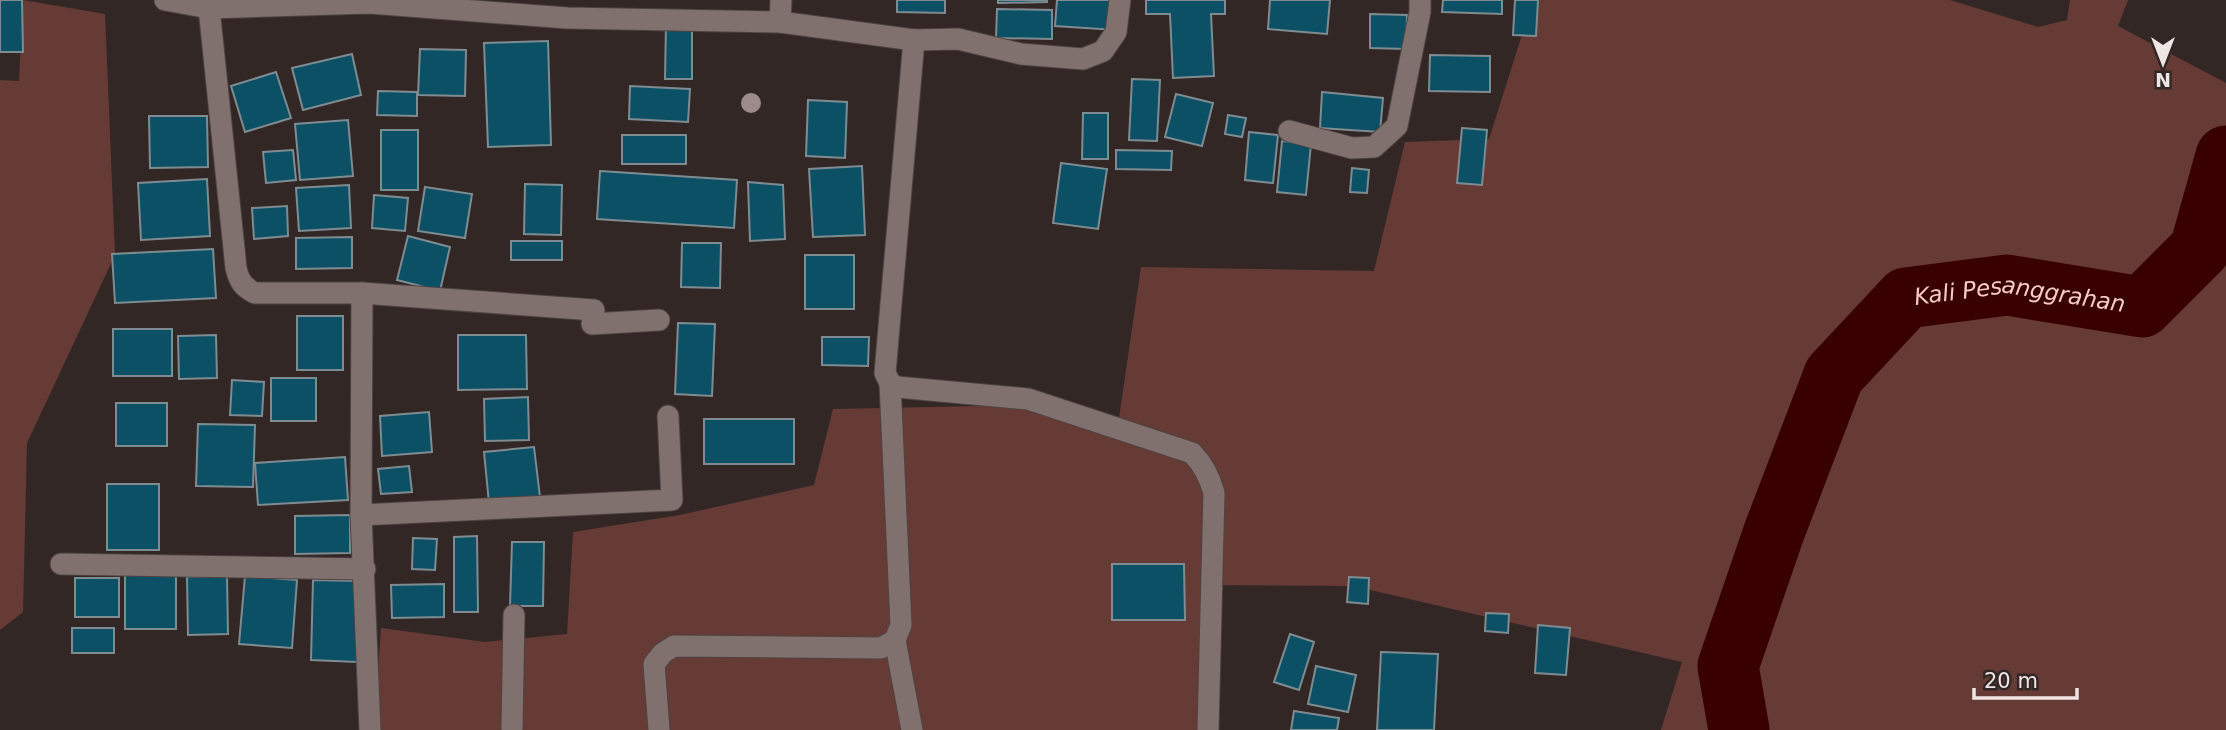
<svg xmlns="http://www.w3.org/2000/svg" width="2226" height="730" font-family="'DejaVu Sans',sans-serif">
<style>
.green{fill:#673b35}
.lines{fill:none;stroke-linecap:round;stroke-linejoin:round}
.river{stroke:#380000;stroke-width:61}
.building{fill:#0c5065;stroke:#7e8c92;stroke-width:2}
.minor-casing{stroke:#4e4342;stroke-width:23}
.minor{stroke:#80716f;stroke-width:21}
.tree{fill:#9c8b88}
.labels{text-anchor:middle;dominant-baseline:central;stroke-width:7;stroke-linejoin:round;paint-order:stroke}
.water-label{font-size:23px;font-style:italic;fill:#f5cbc5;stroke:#332726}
</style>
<rect width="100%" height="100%" fill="#332726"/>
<!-- green -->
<g class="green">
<polygon points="23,0 105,14 115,255 27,443 23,612 0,630 0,80 19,81"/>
<polygon points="1533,0 1950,0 2038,27 2067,20 2070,0 2128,0 2118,26 2226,83 2226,730 1661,730 1682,662 1353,586 1215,585 1211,730 374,730 381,628 485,642 567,634 573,532 680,515 814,485 833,409 1024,405 1118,425 1141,267 1374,271 1405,142 1489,139"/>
</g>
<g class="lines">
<!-- river -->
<path class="river" id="s1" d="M 1739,730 L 1728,666 L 1774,532 L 1834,375 L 1906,298 L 2007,285 L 2142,307 L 2200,249 L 2226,156"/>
</g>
<!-- building -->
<g class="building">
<polygon points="0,0 22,0 23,52 0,52"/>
<polygon points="897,0 945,0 945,13 897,12"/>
<polygon points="998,0 1047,0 1047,2 998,3"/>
<polygon points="1057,0 1117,0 1116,30 1055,26"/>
<polygon points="1146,0 1225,0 1225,14 1211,14 1214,76 1173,78 1170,14 1146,14"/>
<polygon points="1270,0 1330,0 1327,34 1268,29"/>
<polygon points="1443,0 1502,0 1502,14 1442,12"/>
<polygon points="1515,0 1538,0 1536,36 1513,35"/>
<polygon points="997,9 1052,10 1052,39 996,38"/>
<polygon points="1370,14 1407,15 1406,49 1370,48"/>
<polygon points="666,23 692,23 692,79 665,79"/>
<polygon points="548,41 551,145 488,147 484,43"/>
<polygon points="420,49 466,50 465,96 418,95"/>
<polygon points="352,54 361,95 303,110 292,68"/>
<polygon points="1430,55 1490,56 1490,92 1429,91"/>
<polygon points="276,72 291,118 245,132 231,86"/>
<polygon points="1132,79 1160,80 1157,141 1129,140"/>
<polygon points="630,86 690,89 688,122 629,119"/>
<polygon points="378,91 417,92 417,116 377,115"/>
<polygon points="1322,92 1383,98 1380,132 1320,128"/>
<polygon points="1176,94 1213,103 1202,146 1165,137"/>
<polygon points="808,100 847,102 845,158 806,156"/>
<polygon points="1083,113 1108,113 1108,159 1082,159"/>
<polygon points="1228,115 1246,118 1242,137 1225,134"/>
<polygon points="149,116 207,116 208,167 150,168"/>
<polygon points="348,120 353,176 300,180 295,124"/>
<polygon points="1462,128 1487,130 1482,185 1457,183"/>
<rect x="381" y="130" width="37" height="60"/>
<polygon points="1249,132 1278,135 1273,183 1245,180"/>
<rect x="622" y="135" width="64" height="29"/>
<polygon points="1282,141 1311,144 1306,195 1277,192"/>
<polygon points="293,150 296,180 266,183 263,152"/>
<polygon points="1116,150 1172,151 1171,170 1116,169"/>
<polygon points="1061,163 1107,169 1098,229 1053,223"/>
<polygon points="862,166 865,235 813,237 809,169"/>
<polygon points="1352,168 1369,170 1367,193 1350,192"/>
<polygon points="600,171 737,180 734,228 597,219"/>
<polygon points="207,179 210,236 141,240 138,183"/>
<polygon points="748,182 783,185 785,239 750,241"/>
<polygon points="525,184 562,185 561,235 524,234"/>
<polygon points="349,185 351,228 299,231 296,188"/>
<polygon points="425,187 472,194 465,238 418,231"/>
<polygon points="374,195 408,198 405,231 372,228"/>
<polygon points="287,206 288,236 254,239 252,208"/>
<polygon points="408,236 450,247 440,291 397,280"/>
<polygon points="352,237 352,268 296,269 296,238"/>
<rect x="511" y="241" width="51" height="19"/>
<polygon points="682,243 721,243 720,288 681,287"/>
<polygon points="213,249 216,298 115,303 112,254"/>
<rect x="805" y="255" width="49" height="54"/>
<rect x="297" y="316" width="46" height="54"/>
<polygon points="678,323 715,324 712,396 675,394"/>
<rect x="113" y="329" width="59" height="47"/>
<polygon points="216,335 217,378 179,379 178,336"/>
<polygon points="458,335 526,335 527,389 458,390"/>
<polygon points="822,337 869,337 868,366 822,365"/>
<rect x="271" y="378" width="45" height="43"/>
<polygon points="232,380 264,382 262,416 230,415"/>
<polygon points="528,397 529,440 485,441 484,399"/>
<rect x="116" y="403" width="51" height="43"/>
<polygon points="429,412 432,452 382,456 380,416"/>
<rect x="704" y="419" width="90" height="45"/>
<polygon points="198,424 255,425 253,487 196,486"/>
<polygon points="534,447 540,497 489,503 484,452"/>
<polygon points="345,457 348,500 258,505 255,463"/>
<polygon points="409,466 412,492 381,494 378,469"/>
<rect x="107" y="484" width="52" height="66"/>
<polygon points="350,515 350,553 295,554 295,516"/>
<polygon points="477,536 478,612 454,612 454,537"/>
<polygon points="413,538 437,539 435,570 412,569"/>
<polygon points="512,542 544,542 543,606 510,606"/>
<polygon points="1112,564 1184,564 1185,620 1112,620"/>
<rect x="125" y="570" width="51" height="59"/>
<polygon points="227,576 228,634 188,635 187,577"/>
<polygon points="245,576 297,580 292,648 239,644"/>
<polygon points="1349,577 1369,578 1368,604 1347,602"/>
<rect x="75" y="578" width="44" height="39"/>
<polygon points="313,580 360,581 357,662 311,660"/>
<polygon points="444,584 444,617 392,618 391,585"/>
<polygon points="1486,613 1509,614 1508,633 1485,631"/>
<polygon points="1538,625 1570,628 1566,675 1535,673"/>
<rect x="72" y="628" width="42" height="25"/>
<polygon points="1290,634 1314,642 1299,690 1274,682"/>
<polygon points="1381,652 1438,654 1434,730 1377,730"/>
<polygon points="1316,666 1356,675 1348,712 1308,704"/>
<polygon points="1294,711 1339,718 1337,730 1291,730"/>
</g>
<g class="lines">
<defs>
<g id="minor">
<polyline points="165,0 209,8 369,3 567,18 780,22 914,40 958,39 1021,54 1083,59 1103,51 1116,32 1120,0"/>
<path d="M 209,8 L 236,268 C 239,281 243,287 255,293 L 362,293 L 594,310 L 592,324 L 659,320"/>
<polyline points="780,22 781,0"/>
<path d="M 914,40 L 885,373 L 890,383 L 897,387 L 1028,399 L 1192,453 C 1203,464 1210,478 1214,493 L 1208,730"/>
<polyline points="1289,131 1352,148 1374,147 1397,126 1420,12 1420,0"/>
<polyline points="362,293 361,515 370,730"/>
<polyline points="361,515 672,500 668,416"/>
<polyline points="61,564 365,569"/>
<polyline points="895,640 912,730"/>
<polyline points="512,730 514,615"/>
<polyline points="659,730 654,664 663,653 674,646 881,648 895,640 901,625 890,383"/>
</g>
</defs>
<!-- minor casing -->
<use href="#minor" class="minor-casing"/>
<!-- minor -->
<use href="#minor" class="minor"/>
</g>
<!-- trees -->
<circle class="tree" cx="751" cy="103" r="10"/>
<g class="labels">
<!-- water labels -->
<g class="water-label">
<text stroke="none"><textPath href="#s1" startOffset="595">Kali Pesanggrahan</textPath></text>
</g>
</g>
<!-- north arrow -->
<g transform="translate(2163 63) rotate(180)" stroke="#332726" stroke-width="5" paint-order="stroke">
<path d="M0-5L12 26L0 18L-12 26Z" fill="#eee5e4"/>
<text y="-10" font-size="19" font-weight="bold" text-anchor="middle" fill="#eee5e4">N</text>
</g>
<!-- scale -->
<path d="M1974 688v10h103v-10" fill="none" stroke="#eee5e4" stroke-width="3.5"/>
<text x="1984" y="688" font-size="21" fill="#eee5e4" stroke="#332726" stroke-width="5" paint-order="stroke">20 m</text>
</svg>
